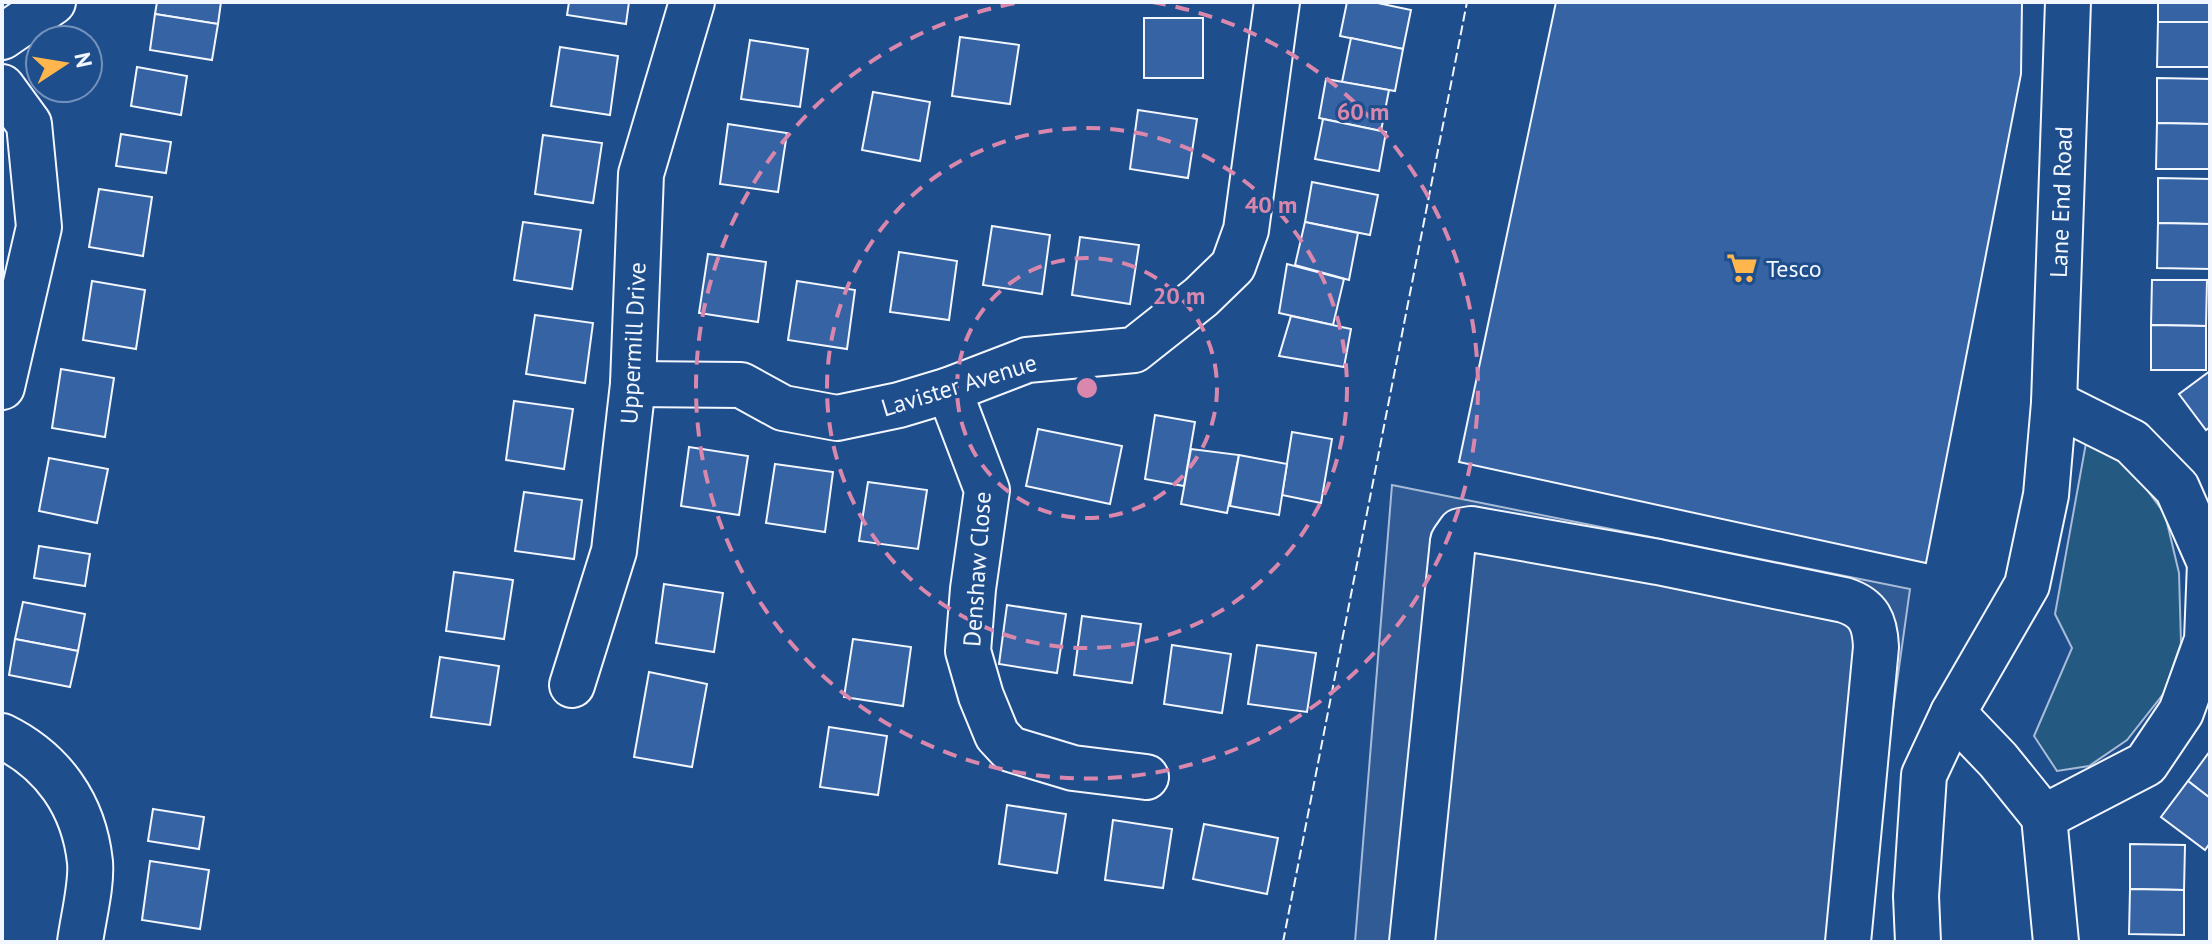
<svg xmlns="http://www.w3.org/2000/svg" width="2212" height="944" font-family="'PT Sans',sans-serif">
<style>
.green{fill:#245a82;stroke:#a8bbd7;stroke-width:2}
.parking{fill:#305b95;stroke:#a8bbd7;stroke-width:2}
.building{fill:#3563a3;stroke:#f2f6ff;stroke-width:2}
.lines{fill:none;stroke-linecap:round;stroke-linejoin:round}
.minor-casing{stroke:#f2f6ff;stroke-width:48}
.minor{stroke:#1f4e8c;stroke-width:44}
.fence{stroke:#f2f6ff;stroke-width:2;stroke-dasharray:10 4;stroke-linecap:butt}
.ring{fill:none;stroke:#da87ad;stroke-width:4;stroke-dasharray:14 10}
.labels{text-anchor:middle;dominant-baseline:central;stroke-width:6;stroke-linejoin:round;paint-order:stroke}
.street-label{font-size:24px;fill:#f2f6ff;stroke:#1f4e8c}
.poi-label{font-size:24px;fill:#f2f6ff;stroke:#1f4e8c;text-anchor:start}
.centre{fill:#da87ad;stroke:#1f4e8c;stroke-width:4}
.ring-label{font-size:24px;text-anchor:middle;font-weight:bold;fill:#da87ad;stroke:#1f4e8c;stroke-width:6;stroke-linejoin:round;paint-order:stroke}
</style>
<rect width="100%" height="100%" fill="#1f4e8c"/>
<!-- green -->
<polygon class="green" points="2086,443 2130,467 2165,514 2179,573 2181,643 2164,693 2127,740 2089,766 2057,771 2034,736 2072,648 2055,614"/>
<!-- parking -->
<polygon class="parking" points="1392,485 1910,589 1877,825 1868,942 1355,942"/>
<!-- building -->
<g class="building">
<polygon points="157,2 221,2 218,24 155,14"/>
<polygon points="569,2 629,2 626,24 567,15"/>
<polygon points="1347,2 1373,2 1411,10 1403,49 1340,36"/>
<polygon points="1556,2 2022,2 2021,74 1926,563 1459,462"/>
<rect x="2158" y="2" width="52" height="20"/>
<polygon points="155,14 218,24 212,60 150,50"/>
<rect x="1144" y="18" width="59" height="60"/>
<polygon points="2158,22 2210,22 2210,67 2157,67"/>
<polygon points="960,37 1019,45 1010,104 952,96"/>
<polygon points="1351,38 1403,49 1395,91 1342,82"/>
<polygon points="750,40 808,49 800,107 741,99"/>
<polygon points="560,47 618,56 610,115 551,106"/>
<polygon points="137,67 187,76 181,115 131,106"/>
<polygon points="2157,78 2210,79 2210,124 2157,123"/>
<polygon points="1326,79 1389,90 1381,131 1319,118"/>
<polygon points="873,92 930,102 920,161 862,150"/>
<polygon points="1138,110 1197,119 1188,178 1130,169"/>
<polygon points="1323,119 1386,132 1379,171 1315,159"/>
<polygon points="2157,123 2210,124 2210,169 2156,169"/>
<polygon points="728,124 787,133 778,192 720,184"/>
<polygon points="121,134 171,142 166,173 116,166"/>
<polygon points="543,135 602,143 593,203 535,194"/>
<polygon points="2158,178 2210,179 2210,224 2158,223"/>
<polygon points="1312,182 1378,195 1370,235 1305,222"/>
<polygon points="99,189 152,197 143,256 89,247"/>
<polygon points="523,222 581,230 572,289 514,280"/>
<polygon points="1305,222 1358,233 1349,280 1295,265"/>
<polygon points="2158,223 2210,224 2210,269 2157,268"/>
<polygon points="992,226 1050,235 1042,294 983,285"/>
<polygon points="1080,237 1139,245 1130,304 1072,295"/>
<polygon points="899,252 957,261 949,320 890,312"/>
<polygon points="708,254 766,262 758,322 699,313"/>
<polygon points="1287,264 1344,279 1333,325 1279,313"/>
<polygon points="2152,280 2207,280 2206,326 2151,325"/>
<polygon points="92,281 145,290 136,349 83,340"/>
<polygon points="797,281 855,290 847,349 788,340"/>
<polygon points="535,315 593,323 585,383 526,374"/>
<polygon points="1291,316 1351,329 1344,367 1279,356"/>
<polygon points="2151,325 2206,326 2206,370 2151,370"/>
<polygon points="61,369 114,378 105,437 52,428"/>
<polygon points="2210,371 2210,427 2206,430 2179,394"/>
<polygon points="514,401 573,409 564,469 506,460"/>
<polygon points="1155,415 1195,422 1184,486 1145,479"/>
<polygon points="1038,429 1122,446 1110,504 1026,486"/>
<polygon points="1292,432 1332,439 1321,503 1282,495"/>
<polygon points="689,447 748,456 739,515 681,506"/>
<polygon points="1191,449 1239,455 1227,513 1181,504"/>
<polygon points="1239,455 1287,464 1279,515 1230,506"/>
<polygon points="49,458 108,469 97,523 39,511"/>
<polygon points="775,464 833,472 825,532 766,523"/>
<polygon points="868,482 927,490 918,549 859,541"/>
<polygon points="524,492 582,500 574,559 515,551"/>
<polygon points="39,546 90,554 85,586 34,578"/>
<polygon points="454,572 513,580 504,639 446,631"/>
<polygon points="664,584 723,593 714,652 656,643"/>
<polygon points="23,602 85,614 78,651 15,639"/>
<polygon points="1007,605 1066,614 1057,673 999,664"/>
<polygon points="1082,616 1141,624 1132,683 1074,675"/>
<polygon points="15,639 78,651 70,687 9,675"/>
<polygon points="853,639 911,647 903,706 844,697"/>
<polygon points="1172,645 1231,654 1222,713 1164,704"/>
<polygon points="1257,645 1316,653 1307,712 1248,704"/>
<polygon points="440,657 499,666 490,725 431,717"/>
<polygon points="649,672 707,684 692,767 634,757"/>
<polygon points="829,727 887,736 878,795 820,787"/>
<polygon points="2210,751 2210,798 2188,781"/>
<polygon points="2188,781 2210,798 2210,843 2205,850 2161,817"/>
<polygon points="1007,805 1066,814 1057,873 999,864"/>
<polygon points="153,809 204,817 199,849 148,841"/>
<polygon points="1113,820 1172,829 1163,888 1105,880"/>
<polygon points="1204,824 1278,838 1267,894 1193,879"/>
<polygon points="2130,844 2185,845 2184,890 2130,889"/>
<polygon points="150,861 209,870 200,929 142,920"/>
<polygon points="2130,889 2184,890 2184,935 2129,934"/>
</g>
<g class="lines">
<defs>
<g id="minor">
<polyline points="2,37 53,2"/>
<polyline points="2,87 29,124 39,227 2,387"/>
<polyline points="633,384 741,385 783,408 837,418 899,405 949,390 1027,360 1134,350 1201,297 1233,266 1246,230 1277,2"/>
<polyline points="949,390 987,490 973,589 968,651 981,696 997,735 1010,749 1073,768 1146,777"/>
<polyline points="572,685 614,551 633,384 641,174 692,2"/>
<polyline points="1953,713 1998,760 2044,817 2056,942"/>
<path d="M 2,736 C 53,761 84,805 90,862 C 92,885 83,919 80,942"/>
<polyline points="2044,817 2146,764 2181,712 2207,640 2210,563 2177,488 2132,442 2054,403"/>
<path d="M 1412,942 L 1453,541 L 1460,531 L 1471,529 L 1658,562 L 1844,600 C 1869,608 1875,622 1876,647 L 1848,942"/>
<polyline points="1918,942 1916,896 1924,775 1953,713 2027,585 2046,495 2054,403 2068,2"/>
</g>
</defs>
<!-- minor casing -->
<use href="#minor" class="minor-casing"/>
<!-- minor -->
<use href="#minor" class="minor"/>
<!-- fence -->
<polyline class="fence" points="1283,942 1467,2"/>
</g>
<!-- distance rings -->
<g class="ring">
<circle cx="1087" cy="388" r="130"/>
<circle cx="1087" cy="388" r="260"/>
<path d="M1152 2A391 391 0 1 1 1022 2"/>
</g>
<!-- icons -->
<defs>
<symbol id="supermarket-bare" viewBox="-9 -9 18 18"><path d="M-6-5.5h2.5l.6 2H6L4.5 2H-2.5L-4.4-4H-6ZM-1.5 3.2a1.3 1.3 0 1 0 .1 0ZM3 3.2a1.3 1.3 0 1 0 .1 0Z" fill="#ffb74d" stroke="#1f4e8c" stroke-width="2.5" paint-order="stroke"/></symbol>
</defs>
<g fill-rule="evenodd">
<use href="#supermarket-bare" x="1720" y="246" width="44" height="44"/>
</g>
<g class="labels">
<!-- street labels -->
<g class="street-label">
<text transform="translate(2061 202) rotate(-88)">Lane End Road</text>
<text transform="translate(633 343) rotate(-87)">Uppermill Drive</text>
<text transform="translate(959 385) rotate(-17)">Lavister Avenue</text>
<text transform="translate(977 569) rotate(-86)">Denshaw Close</text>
</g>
<!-- poi labels -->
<g class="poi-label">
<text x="1766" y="268">Tesco</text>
</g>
</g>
<circle cx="1087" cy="388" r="12" class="centre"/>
<g class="ring-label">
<text x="1363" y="120">60 m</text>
<text x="1271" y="213">40 m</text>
<text x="1179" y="304">20 m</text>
</g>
<!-- border -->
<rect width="2212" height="944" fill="none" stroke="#f2f6ff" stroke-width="8"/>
<!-- north arrow -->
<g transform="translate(64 64) rotate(78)"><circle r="38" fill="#1f4e8c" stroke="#7391ba" stroke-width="2"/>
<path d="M0-6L14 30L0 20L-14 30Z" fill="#ffb74d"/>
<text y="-12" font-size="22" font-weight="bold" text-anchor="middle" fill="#f2f6ff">N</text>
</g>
</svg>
